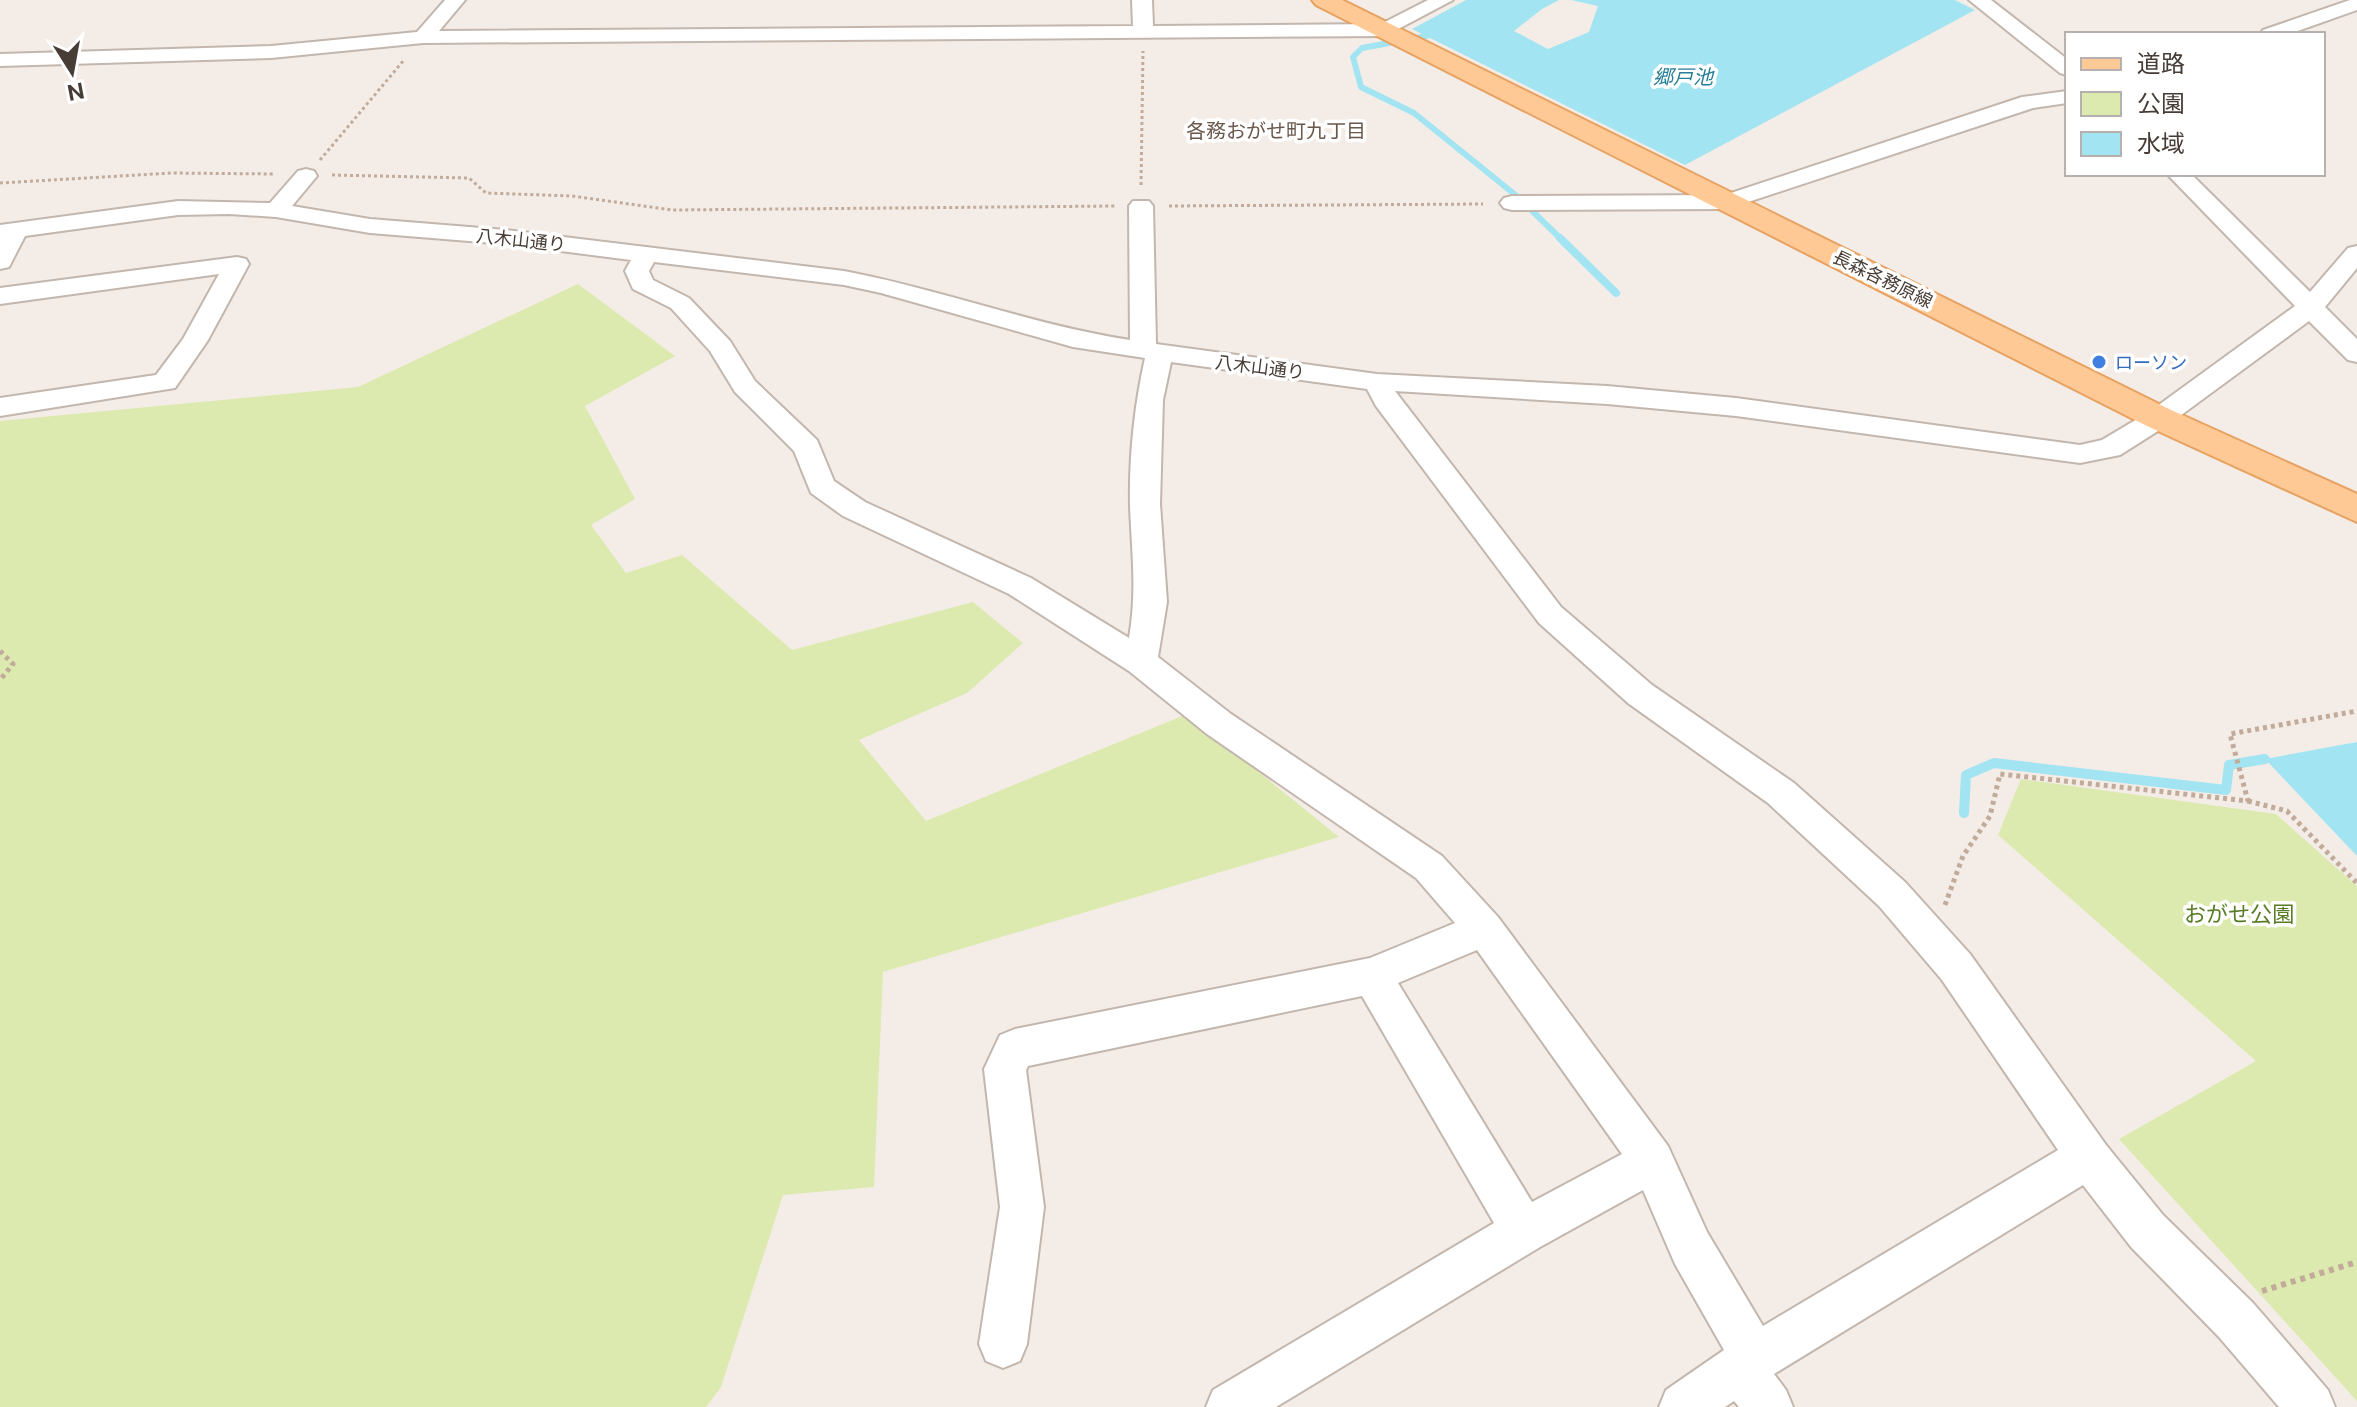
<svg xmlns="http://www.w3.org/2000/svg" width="2357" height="1407" font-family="'Public Sans','Noto Sans JP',sans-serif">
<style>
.green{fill:#dceaaf}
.water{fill:#a2e4f2}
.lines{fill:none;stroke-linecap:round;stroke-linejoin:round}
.stream-far2{stroke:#a2e4f2;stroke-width:6}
.stream-far1{stroke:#a2e4f2;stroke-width:8}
.stream{stroke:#a2e4f2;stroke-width:10}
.minor-casing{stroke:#c3b6ad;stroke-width:4}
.major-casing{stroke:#e7a262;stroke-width:4}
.path-far2{stroke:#c2ab9a;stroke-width:3;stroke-dasharray:3 3;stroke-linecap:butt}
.path-far1{stroke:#c2ab9a;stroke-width:5;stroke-dasharray:4 4;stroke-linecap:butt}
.path{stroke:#c2ab9a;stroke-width:6;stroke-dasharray:5 5;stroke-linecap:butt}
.minor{fill:#fff;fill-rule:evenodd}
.major{fill:#ffc996;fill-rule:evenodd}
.shop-dot{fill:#3f7fe0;stroke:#fff;stroke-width:3}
.labels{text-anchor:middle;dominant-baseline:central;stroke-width:7;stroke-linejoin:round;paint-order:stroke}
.far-street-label{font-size:18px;fill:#483d36;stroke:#fff}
.far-shop-label{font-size:18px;fill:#366cbe;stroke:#fff;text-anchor:start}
.far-water-label{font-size:20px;font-style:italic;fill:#267f96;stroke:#fff}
.far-neighbourhood-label{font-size:20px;fill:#6b584d;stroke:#fff}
.park-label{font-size:22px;fill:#5a7c27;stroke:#fff}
</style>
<rect width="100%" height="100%" fill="#f4ede7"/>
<!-- green -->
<g class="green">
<polygon points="578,284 675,356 585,406 635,499 591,525 626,573 682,555 792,650 973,602 1023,643 967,693 859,740 926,821 1187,714 1339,837 883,972 874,1187 783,1195 721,1387 706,1407 0,1407 0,421 358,387"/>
<polygon points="2021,779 2276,814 2357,886 2357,1401 2119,1139 2256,1061 1998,835"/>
</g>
<!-- water -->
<g class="water">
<polygon points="1466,0 1559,0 1542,9 1514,31 1548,49 1589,32 1598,6 1571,0 1955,0 1975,10 1685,165 1412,29"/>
<polygon points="2357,742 2357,856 2265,759"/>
</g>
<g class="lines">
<!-- stream-far2 -->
<polyline class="stream-far2" points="1427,36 1362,48 1353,57 1361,87 1414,113 1518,197 1562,240"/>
<!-- stream-far1 -->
<polyline class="stream-far1" points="1560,238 1616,293"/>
<!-- stream -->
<polyline class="stream" points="1964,813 1966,775 1994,763 2226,790 2229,765 2265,759"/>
<defs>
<g id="minor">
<polygon points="445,0 465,0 439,31 1133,26 1132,0 1152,0 1153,26 1381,24 1428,0 1453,0 1385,36 423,43 271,58 0,66 0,54 271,46 417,32"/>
<polygon points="1969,0 1991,0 2067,59 2067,75 2060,73"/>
<polygon points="2350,0 2357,0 2357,10 2289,34 2260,34 2263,30"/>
<polygon points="2067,91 2067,103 2033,108 1727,209 1512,210 1504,208 1500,203 1504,198 1512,196 1725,195 2022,97"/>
<path d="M 306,169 L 314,171 L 317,176 L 292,206 L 370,219 L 506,230 L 844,271 C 940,289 1033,325 1130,340 L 1129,206 L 1133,201 L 1149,201 L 1153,206 L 1156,344 L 1377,374 L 1607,386 L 1736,398 L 2080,445 L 2102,440 L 2149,412 L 2295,306 L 2167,174 L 2191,174 L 2310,292 L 2348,248 L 2357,246 L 2357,268 L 2325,307 L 2357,339 L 2357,362 L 2348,360 L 2309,321 L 2169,424 L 2120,455 L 2080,463 L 1736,416 L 1607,404 L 1395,391 L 1561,607 L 1652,685 L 1794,783 L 1905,882 L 1970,954 L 2106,1145 L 2163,1215 L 2253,1303 L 2328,1390 L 2335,1407 L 2279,1407 L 2219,1337 L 2131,1247 L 2083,1185 L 1774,1374 L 1786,1390 L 1793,1407 L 1739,1407 L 1734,1401 L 1725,1407 L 1659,1407 L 1666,1390 L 1724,1350 L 1675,1264 L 1643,1190 L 1540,1247 L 1276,1407 L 1206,1407 L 1213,1390 L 1494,1223 L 1362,996 L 1028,1066 L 1026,1070 L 1044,1207 L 1027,1344 L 1020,1361 L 1003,1368 L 986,1361 L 979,1344 L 1000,1207 L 984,1069 L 1000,1035 L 1015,1029 L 1370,958 L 1455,923 L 1416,878 L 1207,734 L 1129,671 L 1009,594 L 843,516 L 811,493 L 794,451 L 735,392 L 710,351 L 671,308 L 633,289 L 625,271 L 631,260 L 506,244 L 370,233 L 276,217 L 229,214 L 178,215 L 25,236 L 9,267 L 0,269 L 0,225 L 178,201 L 270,203 L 298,171 ZM 654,262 L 844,285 L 881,293 L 1073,347 L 1145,358 C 1134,407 1129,458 1130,507 C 1132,553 1137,593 1129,638 L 1031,578 L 865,502 L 834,481 L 817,440 L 755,381 L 730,341 L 689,298 L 653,280 L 649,271 ZM 1171,362 L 1367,389 L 1376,406 L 1539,623 L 1628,703 L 1768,803 L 1879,906 L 1942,980 L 2058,1150 L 1763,1326 L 1707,1232 L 1668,1146 L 1498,917 L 1442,856 L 1231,714 L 1158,657 L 1167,602 L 1160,504 L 1163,400 ZM 1477,950 L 1622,1154 L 1532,1202 L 1398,983 Z"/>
<polygon points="237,257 246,259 249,264 208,340 175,388 0,416 0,398 156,375 183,339 219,274 0,304 0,288"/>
</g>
<polygon id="major" points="1312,0 1342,0 2171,410 2357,494 2357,522 2147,426 1316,5"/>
</defs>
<!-- minor casing -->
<use href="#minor" class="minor-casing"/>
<!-- major casing -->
<use href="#major" class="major-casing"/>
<!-- path-far2 -->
<g class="path-far2">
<polyline points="320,160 404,60"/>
<polyline points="332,175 469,178 486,193 572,196 672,210 1115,206"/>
<polyline points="0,183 172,173 274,174"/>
<polyline points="1141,185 1143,51"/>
<polyline points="1169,206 1483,204"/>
</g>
<!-- path-far1 -->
<g class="path-far1">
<polyline points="0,651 13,664 0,680"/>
<polyline points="2248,801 2287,811 2357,883"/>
<polyline points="1945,905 1963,856 1990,816 2000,774 2248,801 2230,734 2357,711"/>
</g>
<!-- path -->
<polyline class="path" points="2262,1291 2357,1262"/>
<!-- minor -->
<use href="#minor" class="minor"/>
<!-- major -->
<use href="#major" class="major"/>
</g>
<!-- markers -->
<circle class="shop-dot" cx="2099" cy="362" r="8"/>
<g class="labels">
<!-- far-street labels -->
<g class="far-street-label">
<text transform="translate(521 240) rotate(6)">八木山通り</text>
<text transform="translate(1883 279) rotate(26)">長森各務原線</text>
<text transform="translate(1260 367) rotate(7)">八木山通り</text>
</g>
<!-- far-shop labels -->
<g class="far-shop-label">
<text x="2115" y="362">ローソン</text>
</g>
<!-- far-water labels -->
<g class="far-water-label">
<text x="1683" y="77">郷戸池</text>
</g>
<!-- far-neighbourhood labels -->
<g class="far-neighbourhood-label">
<text x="1276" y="131">各務おがせ町九丁目</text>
</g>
<!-- park labels -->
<g class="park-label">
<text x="2239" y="914">おがせ公園</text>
</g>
</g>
<!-- legend -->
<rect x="2065" y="32" width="260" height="144" fill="#ffffff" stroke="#b6b1af" stroke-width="2"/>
<rect x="2081" y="58" width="40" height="12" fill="#ffc996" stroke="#b6b1af" stroke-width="2"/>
<text x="2137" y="72" font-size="24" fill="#483d36">道路</text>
<rect x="2081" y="92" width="40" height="24" fill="#dceaaf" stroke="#b6b1af" stroke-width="2"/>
<text x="2137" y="112" font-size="24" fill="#483d36">公園</text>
<rect x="2081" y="132" width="40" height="24" fill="#a2e4f2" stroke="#b6b1af" stroke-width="2"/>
<text x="2137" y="152" font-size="24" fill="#483d36">水域</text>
<!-- north arrow -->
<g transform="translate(72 72) rotate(169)" stroke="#ffffff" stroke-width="6" paint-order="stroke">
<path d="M0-6L14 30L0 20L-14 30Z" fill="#483d36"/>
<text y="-12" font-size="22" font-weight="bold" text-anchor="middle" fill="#483d36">N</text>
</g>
</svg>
